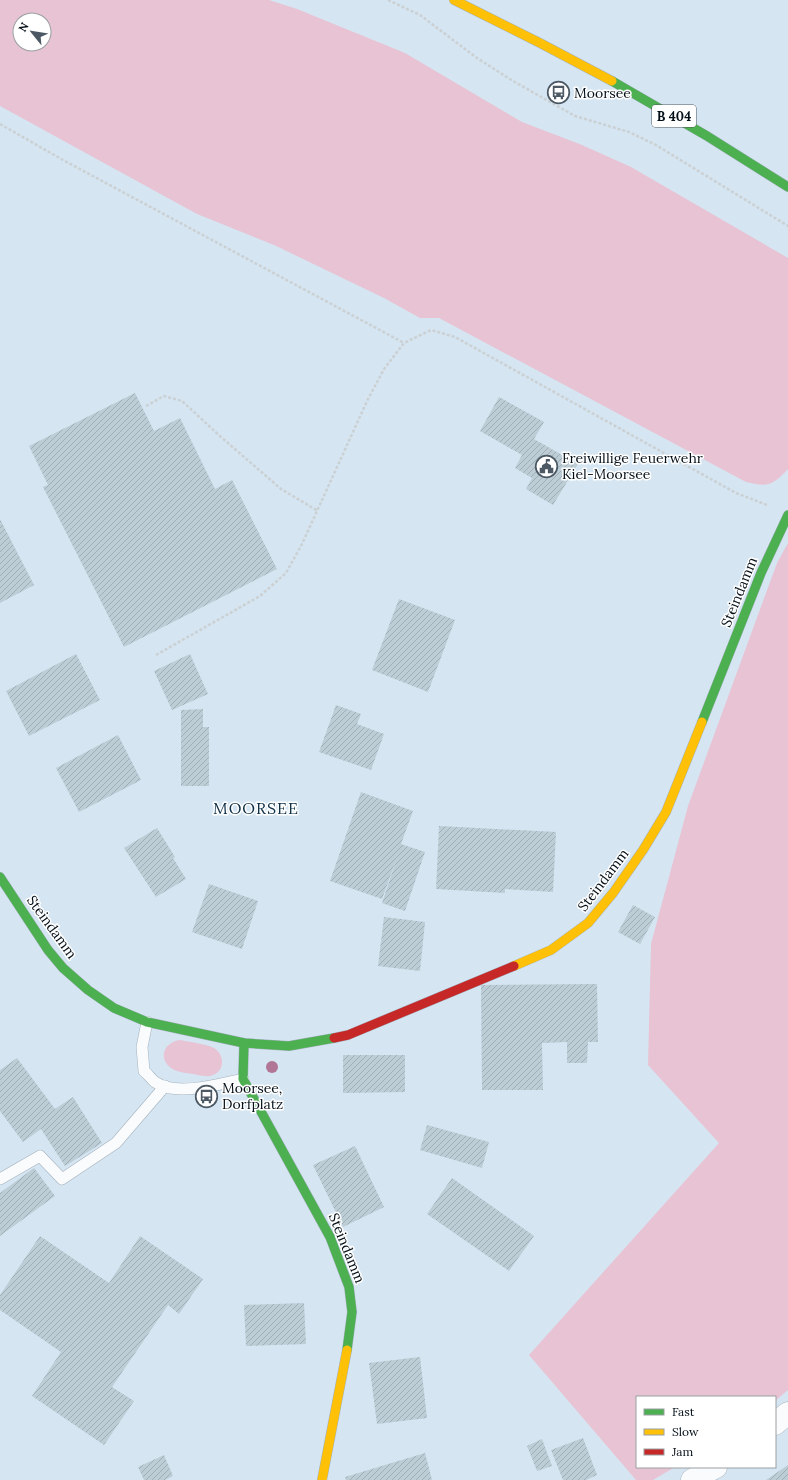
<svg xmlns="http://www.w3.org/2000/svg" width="788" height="1480" font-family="Lora,serif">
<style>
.green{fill:#e8c3d4;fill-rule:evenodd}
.building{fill:url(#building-hatch)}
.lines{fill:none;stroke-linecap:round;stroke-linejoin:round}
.lane-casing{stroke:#a4b2bd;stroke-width:12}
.street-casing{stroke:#a4b2bd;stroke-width:23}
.fast-casing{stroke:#a4b2bd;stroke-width:10}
.slow-casing{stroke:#a4b2bd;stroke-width:10}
.jam-casing{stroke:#a4b2bd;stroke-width:10}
.path{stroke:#cbd0d3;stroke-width:2.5;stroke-dasharray:3 2;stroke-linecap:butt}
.lane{stroke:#f9fbfd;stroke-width:11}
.street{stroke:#f9fbfd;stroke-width:22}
.fast{stroke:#4caf50;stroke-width:9}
.slow{stroke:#ffc107;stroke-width:9}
.jam{stroke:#c62828;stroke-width:9}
.tree{fill:#b17596}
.labels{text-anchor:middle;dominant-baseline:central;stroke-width:3;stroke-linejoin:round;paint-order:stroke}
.shield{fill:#fff;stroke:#4f565d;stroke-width:1}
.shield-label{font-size:13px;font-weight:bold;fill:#030e17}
.poi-label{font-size:14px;fill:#030e17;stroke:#fff;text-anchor:start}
.street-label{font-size:14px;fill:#030e17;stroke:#fff}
.quarter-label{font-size:16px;letter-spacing:1px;fill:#0f3047;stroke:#fff}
</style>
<defs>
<pattern id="building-hatch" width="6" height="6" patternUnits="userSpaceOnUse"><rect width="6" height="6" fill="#bccdd6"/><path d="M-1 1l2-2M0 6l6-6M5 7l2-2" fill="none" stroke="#a0afb7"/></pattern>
</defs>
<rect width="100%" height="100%" fill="#d5e5f2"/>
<!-- green -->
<g class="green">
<path d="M 0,0 L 269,0 L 297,9 L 405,53 L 522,122 L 582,145 L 631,167 L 788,258 L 788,469 C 772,486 768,487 746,482 L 439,318 L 420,318 L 384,298 L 274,245 L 197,214 L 0,106 ZM 20,20 L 44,20 L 44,44 L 20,44 Z"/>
<polygon points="788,543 788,1390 775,1401 775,1397 637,1397 637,1467 675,1467 653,1480 636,1480 529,1355 719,1143 648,1065 651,944 688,806 777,563"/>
<path d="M 180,1040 C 189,1042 206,1044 214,1048 C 224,1054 226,1070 213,1075 C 208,1077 203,1076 198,1075 C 190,1073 178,1073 171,1068 C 157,1057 165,1042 180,1040 Z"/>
</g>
<!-- building -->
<g class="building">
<polygon points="135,393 154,431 180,418 215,489 232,480 277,569 124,647 43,487 48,485 29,446"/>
<polygon points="499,397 544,422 534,439 578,464 553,505 526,489 532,478 515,468 522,455 480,431"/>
<polygon points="0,519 34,585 0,603"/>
<polygon points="399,599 455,620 428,692 372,670"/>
<polygon points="76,654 100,700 29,736 6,691"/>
<polygon points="190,654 208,694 172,710 154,671"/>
<polygon points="336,705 361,714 357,724 384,734 371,770 319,752"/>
<polygon points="203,709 203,727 209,727 209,786 181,786 181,710"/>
<polygon points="118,735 141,780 79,812 56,768"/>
<polygon points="361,792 413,811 401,844 425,852 405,911 382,903 398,855 382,899 330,881"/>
<polygon points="439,826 556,832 553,892 505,889 505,893 436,889"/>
<polygon points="157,828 175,857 173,858 186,879 156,897 124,848"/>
<polygon points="209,884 258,901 242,949 192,932"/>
<polygon points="633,905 655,917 640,944 618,932"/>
<polygon points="384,917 425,922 420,971 378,966"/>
<polygon points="597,984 598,1042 588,1042 587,1063 567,1063 567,1042 542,1043 543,1090 482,1090 481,985"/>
<polygon points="343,1055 405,1055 405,1092 343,1093"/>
<polygon points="17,1058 55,1109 73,1097 102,1143 65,1166 41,1129 23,1142 0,1111 0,1070"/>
<polygon points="427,1125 489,1142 482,1168 420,1150"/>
<polygon points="355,1146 384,1207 343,1227 313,1165"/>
<polygon points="34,1168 55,1196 0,1236 0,1193"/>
<polygon points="452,1178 534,1236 509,1271 427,1214"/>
<polygon points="40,1236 109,1283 140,1236 203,1279 179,1314 168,1305 112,1387 134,1401 104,1445 32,1396 61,1352 0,1310 0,1295"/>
<polygon points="304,1303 306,1344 246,1346 244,1305"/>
<polygon points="420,1357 427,1418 377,1424 369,1363"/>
<polygon points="583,1438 597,1475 586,1480 563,1480 551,1450"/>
<polygon points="542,1439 552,1466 537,1471 527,1446"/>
<polygon points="425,1453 432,1480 346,1480 345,1477"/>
<polygon points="164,1455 173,1476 165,1480 144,1480 138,1467"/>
<polygon points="788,1465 788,1480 766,1480"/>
</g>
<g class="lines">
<defs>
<g id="lane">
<path d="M 147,1022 L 142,1047 L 144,1071 C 148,1074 151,1079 155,1082 C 176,1097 220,1084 243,1079"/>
<polyline points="0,1179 40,1156 62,1179 116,1143 165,1086"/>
</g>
<g id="street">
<polyline points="775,1424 788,1413"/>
<polyline points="692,1480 716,1467"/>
</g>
<g id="fast">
<polyline points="612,81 707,136 788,187"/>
<polyline points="702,722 761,573 788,515"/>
<polyline points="0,877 48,950 63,968 88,990 114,1008 147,1022 244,1043 289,1046 334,1038"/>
<polyline points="244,1043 243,1079 330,1237 349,1287 352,1312 347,1350"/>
</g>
<g id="slow">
<polyline points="454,0 540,43 612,81"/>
<polyline points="514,966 551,950 588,923 613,893 643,850 666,812 702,722"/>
<polyline points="322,1480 347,1350"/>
</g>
<polyline id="jam" points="334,1038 348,1035 514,966"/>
</defs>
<!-- lane casing -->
<use href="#lane" class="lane-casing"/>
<!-- street casing -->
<use href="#street" class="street-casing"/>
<!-- fast casing -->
<use href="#fast" class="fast-casing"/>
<!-- slow casing -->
<use href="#slow" class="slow-casing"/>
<!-- jam casing -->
<use href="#jam" class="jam-casing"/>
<!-- path -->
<g class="path">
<polyline points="388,0 420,15 477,58 513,81 575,116 629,132 656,145 788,226"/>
<polyline points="0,124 63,160 404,343"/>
<polyline points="146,406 164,396 182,401 221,437 281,489 318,511"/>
<polyline points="156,655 260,596 286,573 302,544 368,399 384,369 404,343 431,330 455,337 736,493 767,505"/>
</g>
<!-- lane -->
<use href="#lane" class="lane"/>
<!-- street -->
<use href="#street" class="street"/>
<!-- fast -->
<use href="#fast" class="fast"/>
<!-- slow -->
<use href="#slow" class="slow"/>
<!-- jam -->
<use href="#jam" class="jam"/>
</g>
<!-- trees -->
<circle class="tree" cx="272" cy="1067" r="6"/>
<!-- icons -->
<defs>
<symbol id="bus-ring" viewBox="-11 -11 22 22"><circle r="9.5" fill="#fff" stroke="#4c5964" stroke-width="1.5"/><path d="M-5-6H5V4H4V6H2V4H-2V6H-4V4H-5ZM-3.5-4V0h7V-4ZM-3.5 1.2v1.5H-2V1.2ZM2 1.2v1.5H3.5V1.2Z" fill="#4c5964"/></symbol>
<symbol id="civic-ring" viewBox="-11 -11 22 22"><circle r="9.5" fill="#fff" stroke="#4c5964" stroke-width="1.5"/><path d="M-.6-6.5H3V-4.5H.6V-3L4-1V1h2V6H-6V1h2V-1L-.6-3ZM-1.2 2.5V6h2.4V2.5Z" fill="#4c5964"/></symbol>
</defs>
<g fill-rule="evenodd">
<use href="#bus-ring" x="546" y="80" width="25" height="25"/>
<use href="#civic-ring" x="534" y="454" width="25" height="25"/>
<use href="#bus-ring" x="194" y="1084" width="25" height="25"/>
</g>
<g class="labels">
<!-- shield labels -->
<rect class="shield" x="652" y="105" width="44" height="22" rx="3"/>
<g class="shield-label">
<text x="674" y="116">B 404</text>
</g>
<!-- poi labels -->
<g class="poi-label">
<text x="574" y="93">Moorsee</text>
<text x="562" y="458">Freiwillige Feuerwehr<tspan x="562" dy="16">Kiel-Moorsee</tspan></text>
<text x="222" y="1088">Moorsee,<tspan x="222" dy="16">Dorfplatz</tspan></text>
</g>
<!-- street labels -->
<g class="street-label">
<text transform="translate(739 592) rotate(-68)">Steindamm</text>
<text transform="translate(603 880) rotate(-53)">Steindamm</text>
<text transform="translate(52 927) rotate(54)">Steindamm</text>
<text transform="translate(347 1248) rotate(68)">Steindamm</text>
</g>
<!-- quarter labels -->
<g class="quarter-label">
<text x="256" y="808">MOORSEE</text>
</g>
</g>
<!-- legend -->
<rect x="636" y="1396" width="140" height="72" fill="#ffffff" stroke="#9a9fa2"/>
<rect x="644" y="1409" width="20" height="6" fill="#4caf50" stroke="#9a9fa2"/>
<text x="672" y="1416" font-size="12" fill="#030e17">Fast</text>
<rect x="644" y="1429" width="20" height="6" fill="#ffc107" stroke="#9a9fa2"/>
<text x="672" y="1436" font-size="12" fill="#030e17">Slow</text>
<rect x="644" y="1449" width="20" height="6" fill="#c62828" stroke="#9a9fa2"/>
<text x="672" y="1456" font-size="12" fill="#030e17">Jam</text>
<!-- north arrow -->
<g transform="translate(32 32) rotate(300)"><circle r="19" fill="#ffffff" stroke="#9a9fa2"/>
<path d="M0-3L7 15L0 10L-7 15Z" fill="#4c5964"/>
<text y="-6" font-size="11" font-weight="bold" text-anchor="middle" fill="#030e17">N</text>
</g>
</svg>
